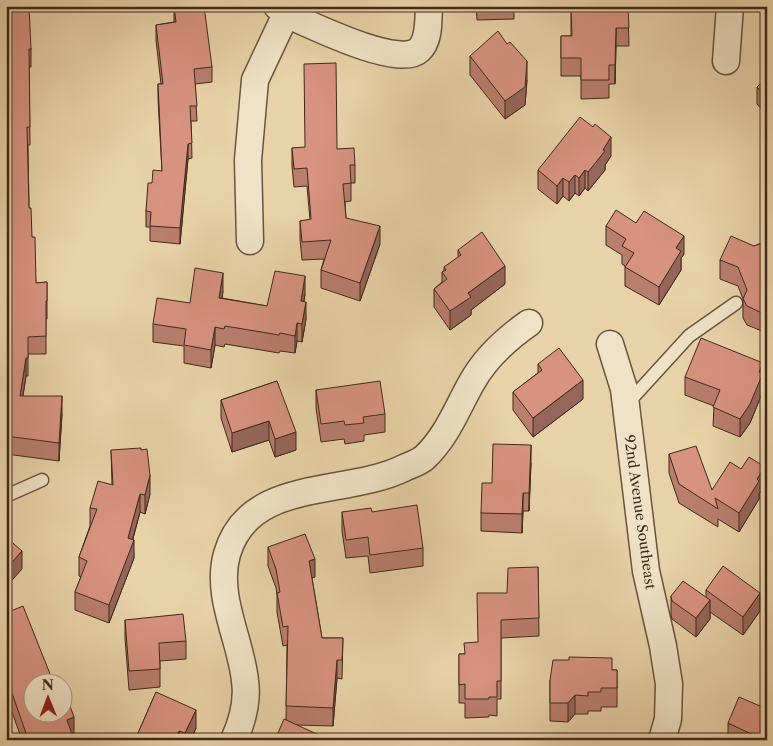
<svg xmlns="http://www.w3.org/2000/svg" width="773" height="746" font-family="'Libre Caslon Text',serif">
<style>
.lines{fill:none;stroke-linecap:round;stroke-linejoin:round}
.service-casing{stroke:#6a543f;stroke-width:15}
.minor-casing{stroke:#6a543f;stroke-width:29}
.service{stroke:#f0e2c6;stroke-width:12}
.minor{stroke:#f0e2c6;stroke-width:26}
.wall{fill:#b97e6e;stroke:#402a1c}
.shaded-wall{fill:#96665a;stroke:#402a1c}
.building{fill:#d79280;stroke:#402a1c}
.labels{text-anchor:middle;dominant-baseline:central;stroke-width:4;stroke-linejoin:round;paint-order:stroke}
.street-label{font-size:14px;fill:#402a1c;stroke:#f0e2c6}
</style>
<rect width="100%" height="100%" fill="#e8d2a7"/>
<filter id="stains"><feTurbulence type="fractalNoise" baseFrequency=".004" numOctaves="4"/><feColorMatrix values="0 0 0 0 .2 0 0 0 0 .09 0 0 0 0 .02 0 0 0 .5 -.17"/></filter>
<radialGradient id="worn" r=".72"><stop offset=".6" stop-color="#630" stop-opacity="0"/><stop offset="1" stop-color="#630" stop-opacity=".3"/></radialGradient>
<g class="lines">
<defs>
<g id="service">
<polyline points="626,405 689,336 736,303"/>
<polyline points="6,496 42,480"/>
</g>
<g id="minor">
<path d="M 277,6 L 286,14 C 309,24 399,69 419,50 C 430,40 428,20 429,6"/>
<polyline points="726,61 730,6"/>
<polyline points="250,241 248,160 255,80 286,14"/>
<polyline points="610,344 624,389 646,571 663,646 669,684 668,719 662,740"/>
<path d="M 234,740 C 242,722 248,701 245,681 C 241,640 215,596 227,554 C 249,477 345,497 404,468 C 410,465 418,463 424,458 C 447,437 457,408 472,382 C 486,357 506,339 529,323"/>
</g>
</defs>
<!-- service casing -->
<use href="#service" class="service-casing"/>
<!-- minor casing -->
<use href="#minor" class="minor-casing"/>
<!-- service -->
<use href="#service" class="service"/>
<!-- minor -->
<use href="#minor" class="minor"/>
</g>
<!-- wall -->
<g class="wall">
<polygon points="6,6 31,49 31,67 29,67 30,145 28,145 29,208 36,283 47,282 47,319 46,319 46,354 28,354 28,376 26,376 23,396 62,414 59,461 6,454"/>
<polygon points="174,6 212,67 212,82 195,84 197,121 191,121 192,158 188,159 180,244 150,241 150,227 146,227 146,211 152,183 162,171 158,99 158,84 161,84 156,40 156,25 174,22"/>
<polygon points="476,6 522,6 522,7 514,7 514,19 477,20"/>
<polygon points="571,6 677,6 677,7 628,8 629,46 616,46 615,84 609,84 609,98 581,99 581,76 561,76 561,36 571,36"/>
<polygon points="470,56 527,80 525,105 505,119 470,75"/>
<polygon points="767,77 767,115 757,104 757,87"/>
<polygon points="767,142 767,168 762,163 762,146"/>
<polygon points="292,148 337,149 355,165 355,183 351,183 351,201 345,202 346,218 380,244 360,301 321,288 321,270 324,259 302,260 300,239 300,221 310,220 307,186 294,187 292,166"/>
<polygon points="611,156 605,165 605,170 588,191 585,188 579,196 575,193 569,201 563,196 557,204 538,189 538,170"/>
<polygon points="606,226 684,254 681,258 681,270 659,305 625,286 625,266 622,264 622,255 606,245"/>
<polygon points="767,241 762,331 747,325 743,318 743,299 738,286 720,279 720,260 754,246"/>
<polygon points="458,250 505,284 471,310 471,315 450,330 434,307 434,289 442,282 442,272 444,271 444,267 458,258"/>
<polygon points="223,291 222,298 267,306 305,294 304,301 306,319 302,342 297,341 295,353 280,351 279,353 225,344 224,347 215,345 211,368 184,363 184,346 153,342 153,324 190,303"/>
<polygon points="763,363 763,391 750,423 740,437 713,426 714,406 685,395 685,377"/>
<polygon points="538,364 583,399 533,437 513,410 513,392 538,373"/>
<polygon points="277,381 296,450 275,457 269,440 232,452 221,418 221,400"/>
<polygon points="316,390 385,414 385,432 364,435 364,441 345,444 344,439 321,442 316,408"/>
<polygon points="111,450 150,494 145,514 140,512 133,539 134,558 109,623 75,610 75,592 81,577 79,576 79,557 90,526 90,508 112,485"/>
<polygon points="669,454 712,490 765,485 759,494 759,499 739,532 718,519 718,527 679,503 669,473"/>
<polygon points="531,463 529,511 523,511 522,533 481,531 481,513 492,483"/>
<polygon points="342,512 372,512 423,548 423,566 370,573 368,556 346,558 342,531"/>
<polygon points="268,547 315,577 312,578 322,638 343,638 342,679 337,678 333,726 296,725 319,740 286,720 287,645 283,646 277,612 277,595 276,588 268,566"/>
<polygon points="538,567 539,636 501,638 501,699 497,699 497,716 489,715 489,717 465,718 465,703 459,703 459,654 464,654 478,642 507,593"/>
<polygon points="706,590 760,611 743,635 710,612 710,619 696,637 672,619 671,615 671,596 706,598"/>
<polygon points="6,613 74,736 73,736 74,740 22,740 12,712 7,714"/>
<polygon points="125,620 186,641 186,659 160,661 160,687 129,690 125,638"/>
<polygon points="569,660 612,670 617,670 617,707 601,707 601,711 588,711 588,714 575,714 568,722 550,721 550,680"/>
<polygon points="156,692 196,728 191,740 135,740"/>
<polygon points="728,723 767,740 736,740 728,736"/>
</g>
<!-- shaded-wall -->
<g class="shaded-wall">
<polygon points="616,28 616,46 615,84 615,65"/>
<polygon points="527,61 527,80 525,105 505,119 505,101"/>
<polygon points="611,137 611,156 605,165 605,170 588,191 588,172"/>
<polygon points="188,144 188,159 180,244 180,228"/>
<polygon points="585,170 585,188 579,196 579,178"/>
<polygon points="575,175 575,193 569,201 569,182"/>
<polygon points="563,178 563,196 557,204 557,186"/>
<polygon points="380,226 380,244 360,301 360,283"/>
<polygon points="684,236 684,254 681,258 681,270 659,305 659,287 676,248"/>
<polygon points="505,266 505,284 471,310 471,315 450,330 450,311 468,293"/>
<polygon points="223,273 223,291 219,316 219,298"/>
<polygon points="305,276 305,294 301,318 301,301"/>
<polygon points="767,290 767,319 762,331 762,313"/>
<polygon points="306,302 306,319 302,342 302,324"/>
<polygon points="297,323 297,341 295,353 295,336"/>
<polygon points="215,327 215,345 211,368 211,350"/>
<polygon points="26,358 26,376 20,413 20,396"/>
<polygon points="763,363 763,391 750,423 740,437 740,419"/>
<polygon points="583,380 583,399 533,437 533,418"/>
<polygon points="62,396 62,414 59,461 59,443"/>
<polygon points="269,421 269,440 232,452 232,433"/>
<polygon points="296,432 296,450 275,457 275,439"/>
<polygon points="531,445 531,463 529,511 529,493"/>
<polygon points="765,467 765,485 759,494 759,499 739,532 739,513 757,479"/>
<polygon points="150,475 150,494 145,514 145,495"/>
<polygon points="523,493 523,511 522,533 522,514"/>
<polygon points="140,494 140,512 129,552 134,540 134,558 109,623 109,605"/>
<polygon points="22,551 22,569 6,587 6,569"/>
<polygon points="315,559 315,577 309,579 309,561"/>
<polygon points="760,593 760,611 743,635 743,617"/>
<polygon points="710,600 710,619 696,637 696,618"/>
<polygon points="337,660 337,678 333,726 333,708"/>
<polygon points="12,693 12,712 7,714 7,695"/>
<polygon points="575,695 575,714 568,722 568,703"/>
<polygon points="196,710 196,728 191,740 185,740 185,733"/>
<polygon points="74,717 74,736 67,739 67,720"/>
<polygon points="179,731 179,740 175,740"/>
<polygon points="32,734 32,740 27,740 27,736"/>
</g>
<!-- building -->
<g class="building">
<polygon points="6,6 29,6 31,49 29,49 30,127 27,127 29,208 31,208 32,237 35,237 36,283 47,282 47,301 46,301 46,336 28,337 28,358 26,358 20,396 62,396 59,443 6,436"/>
<polygon points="174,6 204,6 212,67 194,69 197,106 190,106 192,143 188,144 180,228 150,226 151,212 146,211 148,183 152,183 153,170 162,171 158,84 163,84 156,25 176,22"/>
<polygon points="571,6 628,6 629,28 616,28 615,65 609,65 609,80 581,80 581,58 561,58 561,36 572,36"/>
<polygon points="498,31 507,44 510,42 527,61 525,87 505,101 470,56"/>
<polygon points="336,63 337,149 354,148 355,165 350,165 351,183 343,184 346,218 380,226 360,283 321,270 331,240 302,242 300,221 311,219 307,168 294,169 292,148 305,147 304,64"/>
<polygon points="767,77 767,98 757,87"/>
<polygon points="580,117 593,127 595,124 611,137 603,150 605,151 588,172 585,170 579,178 575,175 569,182 563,178 557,186 538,170"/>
<polygon points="767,142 767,150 762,146"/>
<polygon points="616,210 636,223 644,211 684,236 676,248 681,251 659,287 625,267 634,253 622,246 626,239 606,226"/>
<polygon points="482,232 505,266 468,293 471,297 450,311 434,289 447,279 442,272 446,270 444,267 461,255 458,250"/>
<polygon points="731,236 754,246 767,241 767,290 766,292 767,301 762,313 747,306 743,299 747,290 738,267 720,260"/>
<polygon points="195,268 223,273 219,298 267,306 275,271 305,276 301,301 306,302 302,324 297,323 295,336 280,333 279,335 225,326 224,329 215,327 211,350 184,345 186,329 153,324 157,298 190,303"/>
<polygon points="701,338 763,363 759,372 763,373 750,404 740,419 713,407 720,390 685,377"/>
<polygon points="559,348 583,380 533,418 513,392 542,370 538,364"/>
<polygon points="277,381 296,432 275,439 269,421 232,433 221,400"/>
<polygon points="380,381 385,414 363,417 364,423 345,425 344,421 321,424 316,390"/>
<polygon points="493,444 531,445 529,493 523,493 522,514 481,513 482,483 492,483"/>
<polygon points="696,446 712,490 730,462 741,469 749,457 765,467 757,479 759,481 739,513 715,498 718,509 679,484 669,454"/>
<polygon points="141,448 141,450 147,449 150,475 145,495 140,494 128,538 134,540 109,605 75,592 87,561 79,557 97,509 90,508 98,481 113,485 111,450"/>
<polygon points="417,505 423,548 370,555 368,537 346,540 342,512 371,508 372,512"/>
<polygon points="305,534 315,559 309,561 322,638 343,638 342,660 337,660 333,708 286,706 288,626 283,627 277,593 280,592 276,569 268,547"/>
<polygon points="6,537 22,551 6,569"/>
<polygon points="723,566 760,593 743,617 706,590"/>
<polygon points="538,567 539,618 501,620 501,681 497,681 497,697 489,697 489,699 465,699 465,684 459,685 459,654 465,654 464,643 478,642 477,593 507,593 508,568"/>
<polygon points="683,581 710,600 696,618 672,601 671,596"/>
<polygon points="23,606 54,684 32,684 32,714 62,714 62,697 66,695 74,717 67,720 74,740 34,740 32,734 27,736 12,693 7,695 6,694 6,613"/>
<polygon points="183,614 186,641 159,643 160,669 129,671 125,620"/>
<polygon points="569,657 612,658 612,670 617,670 617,688 601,688 601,692 588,692 588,696 575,695 568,703 550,703 550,680 553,660 569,660"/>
<polygon points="156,692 196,710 185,733 179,731 175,740 135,740"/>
<polygon points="739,697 767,709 767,740 764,740 728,723"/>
<polygon points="284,719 319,735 317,740 275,740"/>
</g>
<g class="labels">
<!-- street labels -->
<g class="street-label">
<text transform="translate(640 512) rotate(82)">92nd Avenue Southeast</text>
</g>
</g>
<!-- margin -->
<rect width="773" height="746" fill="none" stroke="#e8d2a7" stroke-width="25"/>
<rect x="8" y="8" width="758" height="731" fill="none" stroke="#402a1c" stroke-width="2.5"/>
<rect x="12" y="12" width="748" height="721" fill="none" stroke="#402a1c"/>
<!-- north arrow -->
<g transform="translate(48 698) rotate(359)"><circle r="24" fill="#f0e2c6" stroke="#aa9882"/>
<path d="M0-4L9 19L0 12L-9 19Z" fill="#8f2418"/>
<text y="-8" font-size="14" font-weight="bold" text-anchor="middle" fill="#402a1c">N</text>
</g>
<rect width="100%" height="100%" filter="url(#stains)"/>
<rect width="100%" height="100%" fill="url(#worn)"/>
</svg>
